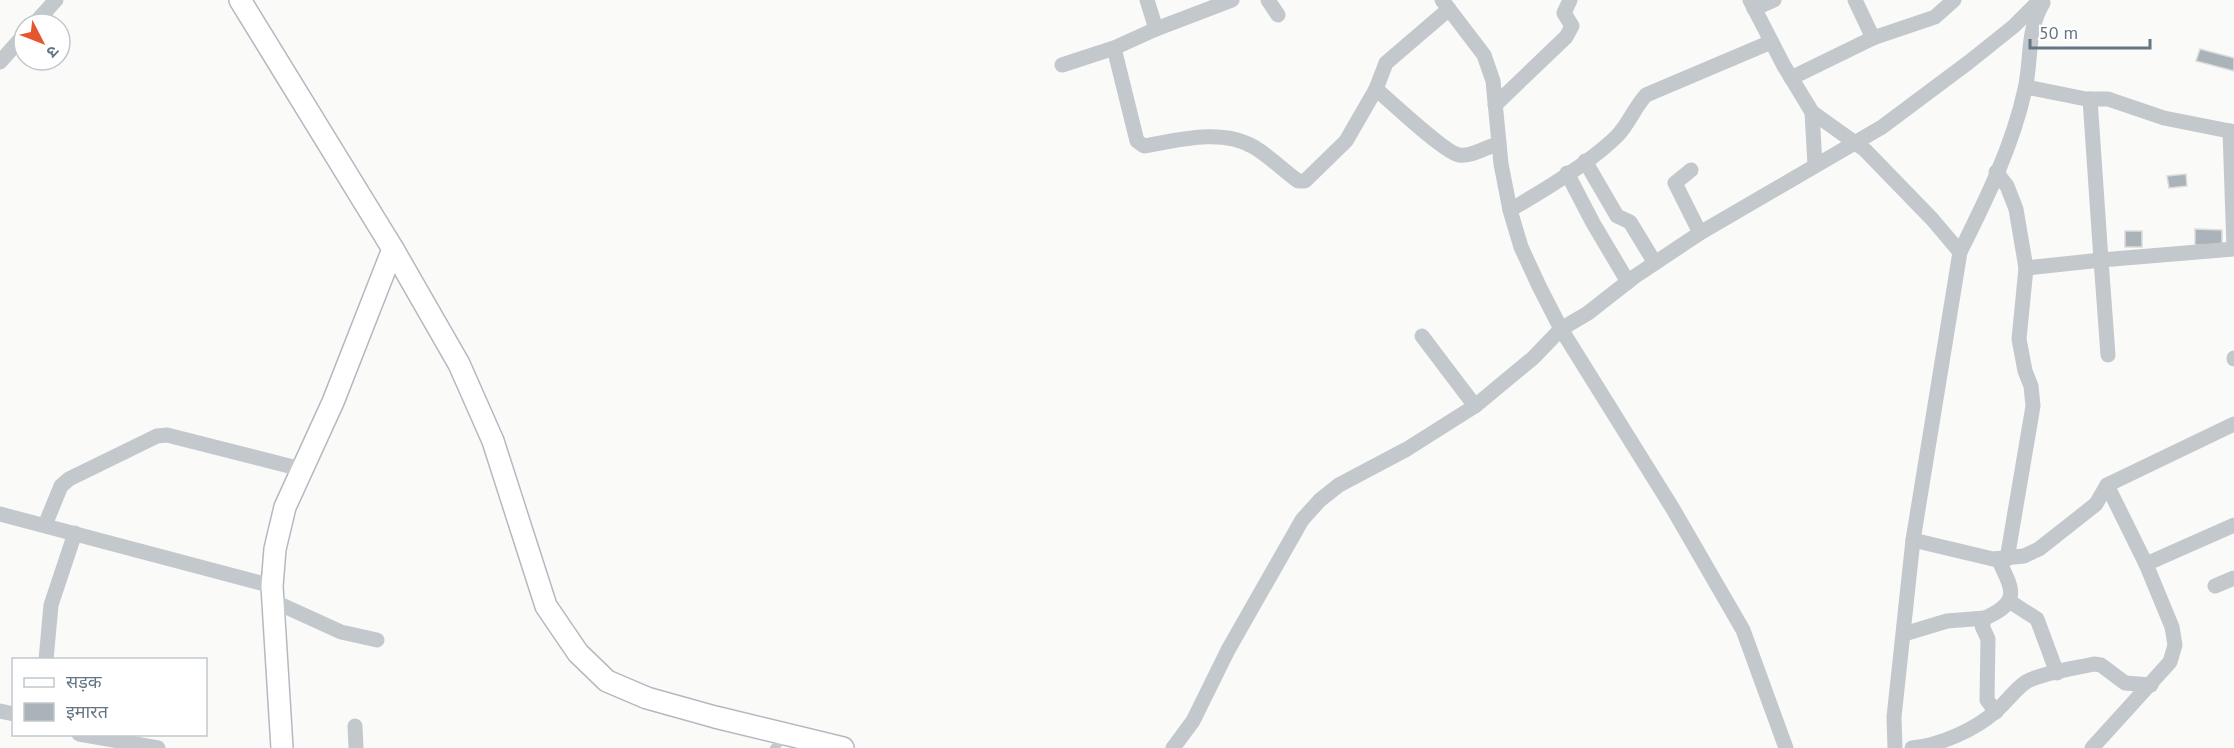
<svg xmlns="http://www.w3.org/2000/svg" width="2234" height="748" font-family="'PT Sans','Noto Sans Devanagari',sans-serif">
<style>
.building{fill:#aab3b9;stroke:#dcdcda;stroke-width:1.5}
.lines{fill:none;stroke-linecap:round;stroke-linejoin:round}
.secondary-casing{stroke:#b3babf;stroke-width:24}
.lane{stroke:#c3c8cc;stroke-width:8}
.street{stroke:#c3c8cc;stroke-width:15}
.secondary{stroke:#fff;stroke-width:21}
</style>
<rect width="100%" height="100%" fill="#fafaf8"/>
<!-- building -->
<g class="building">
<polygon points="2200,49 2234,58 2234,71 2196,61"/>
<polygon points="2186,174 2187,186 2169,188 2167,176"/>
<polygon points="2195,229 2222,230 2222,245 2195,245"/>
<rect x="2125" y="231" width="17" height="16"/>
</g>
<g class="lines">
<defs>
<g id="secondary">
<polyline points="240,0 393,249 459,364 493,441 546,606 578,653 607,681 647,698 715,717 843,748"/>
<polyline points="282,748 272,586 275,549 285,507 333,402 393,249"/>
</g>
</defs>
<!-- secondary casing -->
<use href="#secondary" class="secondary-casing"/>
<!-- lane -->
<polyline class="lane" points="774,748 785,738"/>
<!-- street -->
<g class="street">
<polyline points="1147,0 1156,29"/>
<polyline points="1268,0 1278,15"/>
<polyline points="1442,0 1484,55 1493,81 1501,164 1510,210 1521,247 1539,286 1561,329 1673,509 1743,630 1786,748"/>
<polyline points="1750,0 1784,66 1812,112 1865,150 1932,219 1960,252 1913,540 1894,717 1895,748"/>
<polyline points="1855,0 1873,38"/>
<polyline points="1754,9 1774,0"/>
<polyline points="34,24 56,0"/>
<path d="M 1114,48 L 1137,141 L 1144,146 C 1178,140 1222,128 1254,147 C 1269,156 1283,170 1298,181 L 1305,181 L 1346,141 L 1376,89 L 1386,63 L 1449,9"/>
<polyline points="0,62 24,35"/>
<polyline points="1062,65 1114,48 1156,29 1232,0"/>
<polyline points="1791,78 1873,38 1935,17 1954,0"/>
<polyline points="2026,87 2086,99 2108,99 2164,118 2234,132"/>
<path d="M 1376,89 C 1390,101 1445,153 1459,155 C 1473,157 1486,146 1499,144"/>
<polyline points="2090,99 2101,260 2234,249 2230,131"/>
<polyline points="1495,105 1566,37 1572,26 1564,13 1570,0"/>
<polyline points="1812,112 1815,165"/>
<polyline points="1585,161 1617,216 1630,222 1655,263"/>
<polyline points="1691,170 1675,183 1700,233"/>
<polyline points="1996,172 2007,186 2016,209 2026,268 2019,339 2025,371 2031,386 2033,406 2007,559"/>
<polyline points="1567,173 1593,223 1628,282"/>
<path d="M 1510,210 C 1543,191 1590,163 1617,136 C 1629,124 1634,108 1646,95 L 1771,42"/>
<path d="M 1960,252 C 1986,200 2013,145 2025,89 C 2032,59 2026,32 2043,3"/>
<polyline points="2026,268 2101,260 2108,355"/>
<polyline points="1422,336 1475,406"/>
<polyline points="2234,358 2234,359"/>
<polyline points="0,514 272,586"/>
<polyline points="45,525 61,486 69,479 157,436 167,435 301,469"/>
<polyline points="1913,540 1993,559 2024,556 2039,549 2096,504 2107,485"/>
<polyline points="2146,564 2107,485 2234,424"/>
<polyline points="2215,586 2234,578"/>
<polyline points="273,601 341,632 377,640"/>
<polyline points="2009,601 2037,619 2057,673"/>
<polyline points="1904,634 1947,621 1985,618"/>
<polyline points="46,660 51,605 75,533"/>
<polyline points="0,711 14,714"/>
<path d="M 1996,712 L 1987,700 L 1988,639 L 1982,626 L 1985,618 C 2021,602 2013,590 1998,559"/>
<polyline points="355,726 356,748"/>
<polyline points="79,734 158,748"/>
<polyline points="1173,748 1193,721 1228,650 1302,520 1320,500 1339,485 1407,449 1475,406 1533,358 1561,329 1588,313 1634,277 1700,233 1882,127 1969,62 2014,26 2040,0"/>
<path d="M 1912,748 C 1940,745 1975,730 1996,711 C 2007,702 2014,690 2026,682 C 2041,673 2076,668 2094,664 L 2101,665 L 2125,683 L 2151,685"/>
<polyline points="2092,748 2170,662 2175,645 2172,627 2146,564 2234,525"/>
</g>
<!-- secondary -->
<use href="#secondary" class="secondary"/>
</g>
<!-- legend -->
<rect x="12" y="658" width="195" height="78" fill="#ffffff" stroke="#c1c8cd" stroke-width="1.5"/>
<rect x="24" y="678" width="30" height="9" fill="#ffffff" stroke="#c1c8cd" stroke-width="1.5"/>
<text x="66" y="688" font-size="18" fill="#657683">सड़क</text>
<rect x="24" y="703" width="30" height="18" fill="#aab3b9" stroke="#c1c8cd" stroke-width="1.5"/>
<text x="66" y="718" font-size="18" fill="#657683">इमारत</text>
<!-- north arrow -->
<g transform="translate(42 42) rotate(132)"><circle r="28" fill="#ffffff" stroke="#c1c8cd" stroke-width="1.5"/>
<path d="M0-4.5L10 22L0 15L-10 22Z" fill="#e4572e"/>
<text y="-9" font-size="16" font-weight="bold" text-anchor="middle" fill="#657683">उ</text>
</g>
<!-- scale -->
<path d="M2030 39v9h120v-9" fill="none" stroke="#657683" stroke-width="3"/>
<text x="2039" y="39" font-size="18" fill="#657683" stroke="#ffffff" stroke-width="4.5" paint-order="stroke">50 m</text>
</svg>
